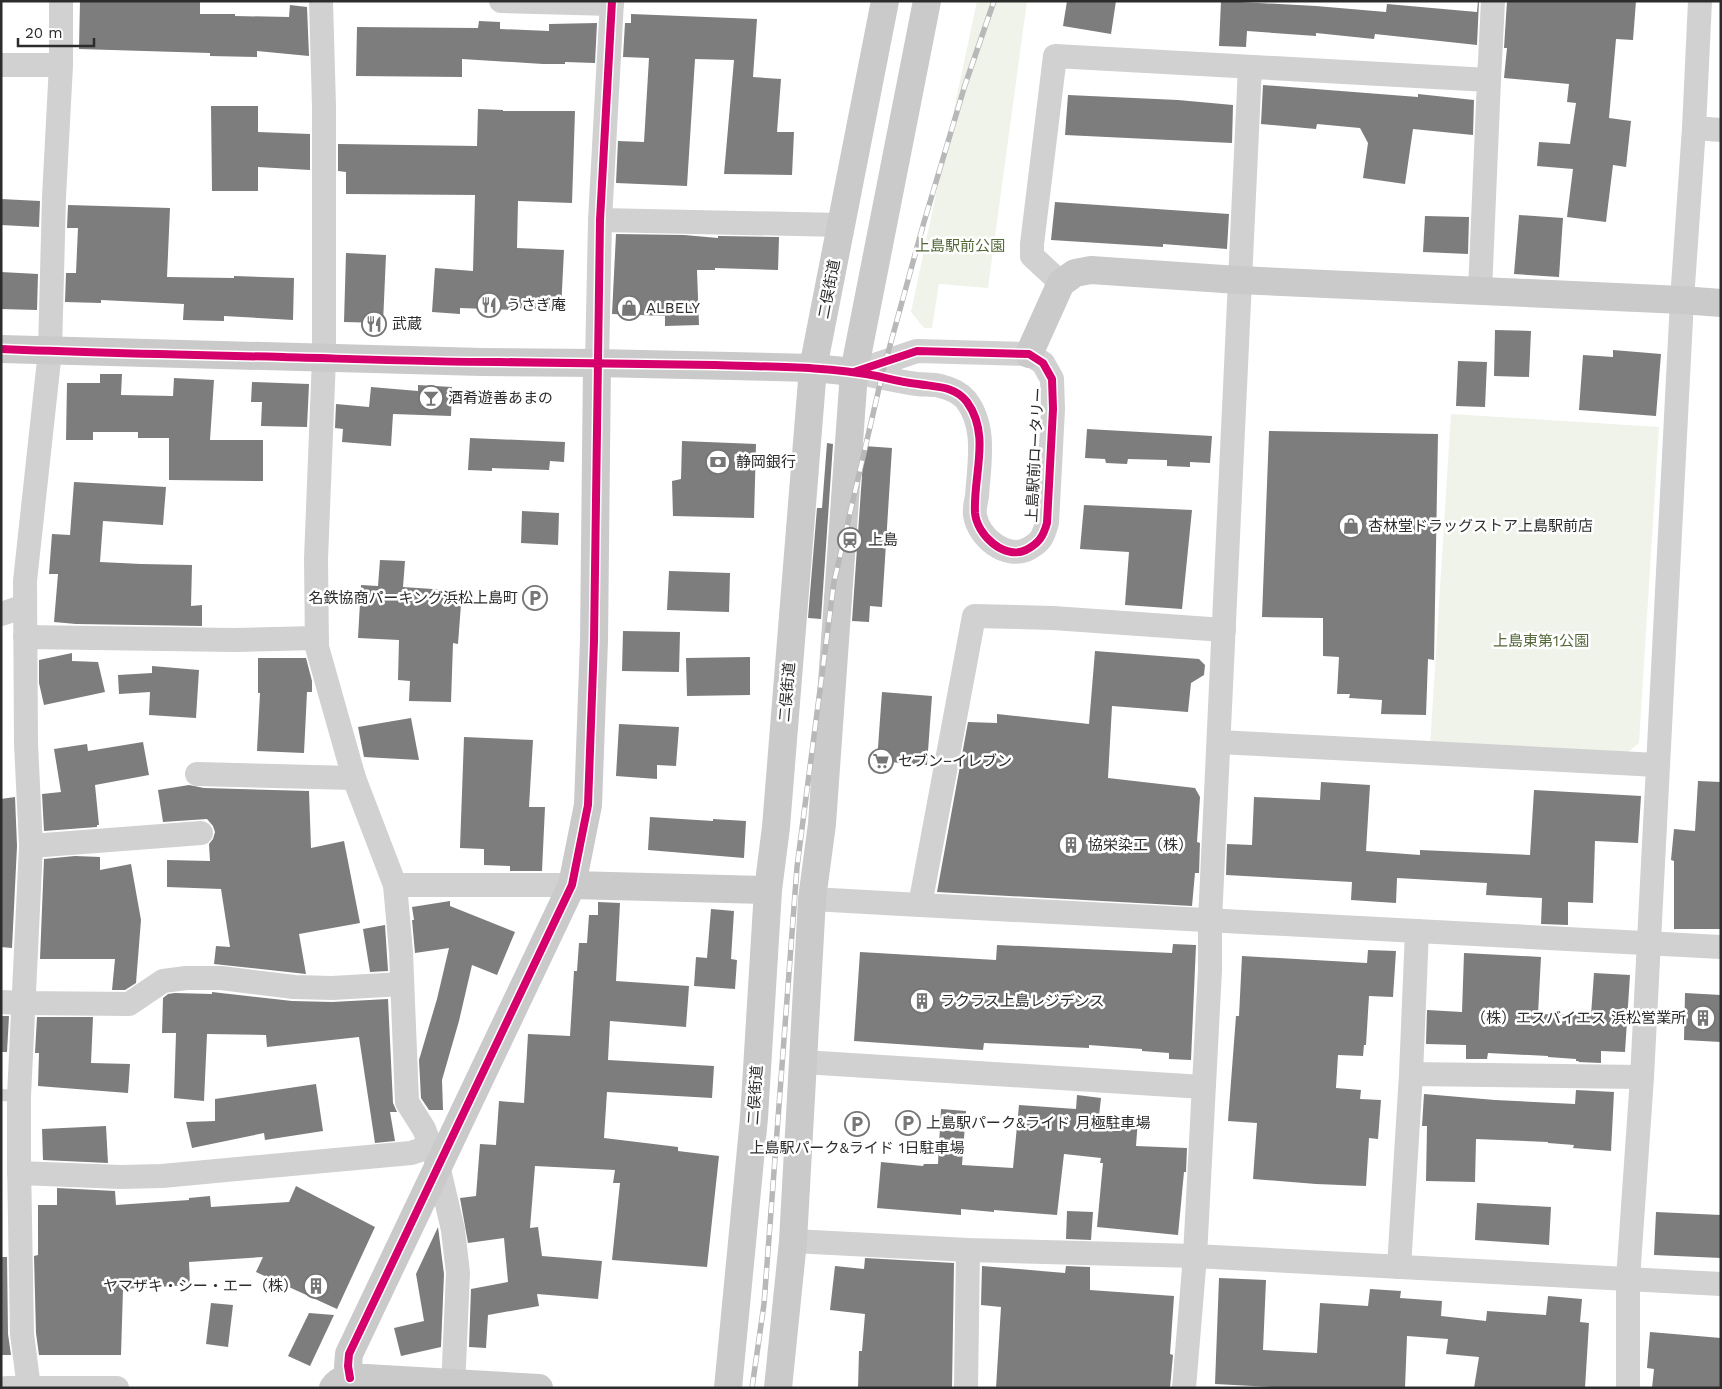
<svg xmlns="http://www.w3.org/2000/svg" width="1722" height="1389" font-family="'Work Sans','Noto Sans JP',sans-serif">
<style>
.green{fill:#f0f3ea}
.building{fill:#7d7d7d}
.lines{fill:none;stroke-linecap:round;stroke-linejoin:round}
.lane{stroke:#d1d1d1;stroke-width:12}
.street{stroke:#d1d1d1;stroke-width:24}
.secondary{stroke:#cacaca;stroke-width:28}
.rail-casing{stroke:#b8b8b8;stroke-width:5.5}
.rail{stroke:#fff;stroke-width:4;stroke-dasharray:11;stroke-linecap:butt}
.cycleway-casing{stroke:#fff;stroke-width:11}
.cycleway{stroke:#d6006c;stroke-width:8}
.labels{text-anchor:middle;dominant-baseline:central;stroke-width:5;stroke-linejoin:round;paint-order:stroke}
.park-label{font-size:15px;fill:#546839;stroke:#fff}
.street-label{font-size:15px;fill:#2c2c2c;stroke:#fff}
.poi-label{font-size:15px;fill:#2c2c2c;stroke:#fff;text-anchor:start}
</style>
<rect width="100%" height="100%" fill="#fff"/>
<!-- green -->
<g class="green">
<polygon points="977,1 1027,1 988,288 939,284 932,328 924,328 911,312"/>
<polygon points="1451,414 1659,427 1639,743 1620,759 1430,747"/>
</g>
<!-- building -->
<g class="building">
<polygon points="80,1 200,1 200,14 235,14 235,16 289,17 290,5 307,7 309,56 257,51 257,57 210,56 210,53 79,49"/>
<polygon points="1067,1 1116,1 1111,34 1063,26"/>
<polygon points="1221,1 1316,6 1386,12 1387,4 1477,12 1478,1 1479,1 1477,45 1375,34 1374,39 1316,33 1316,36 1247,31 1246,47 1219,46"/>
<polygon points="1507,1 1636,1 1633,40 1616,39 1609,118 1631,121 1626,167 1613,165 1606,222 1567,217 1573,169 1537,166 1539,142 1570,144 1576,103 1567,102 1569,84 1504,78 1507,48 1504,48"/>
<polygon points="631,14 757,19 753,77 781,79 777,132 794,132 792,175 724,174 734,60 695,59 687,186 616,183 618,141 644,142 649,58 623,57 625,23 631,23"/>
<polygon points="479,21 500,22 500,29 549,31 549,24 597,23 595,63 565,62 565,64 543,64 462,59 462,77 356,76 357,27 478,28"/>
<polygon points="1263,85 1418,97 1418,94 1474,100 1473,135 1413,129 1405,184 1363,178 1368,143 1360,128 1317,124 1316,129 1261,124"/>
<polygon points="1068,95 1178,100 1233,105 1232,143 1065,135"/>
<polygon points="211,106 258,106 258,132 310,134 310,170 258,167 258,191 212,191"/>
<polygon points="478,109 503,110 503,111 575,111 572,203 518,201 517,248 564,250 561,310 514,308 514,310 460,308 460,314 432,312 435,268 473,271 475,195 346,194 346,172 338,171 338,144 477,146"/>
<polygon points="1,199 40,201 39,227 1,225"/>
<polygon points="1055,202 1229,214 1227,249 1163,244 1163,247 1051,240"/>
<polygon points="68,205 170,208 167,277 234,278 234,276 294,278 293,320 224,316 224,321 183,320 184,304 101,300 101,303 65,302 66,273 76,273 78,228 67,228"/>
<polygon points="1519,215 1563,218 1559,277 1514,274"/>
<polygon points="1425,216 1469,217 1468,254 1423,252"/>
<polygon points="616,234 684,235 718,238 718,236 779,237 778,270 715,268 715,270 697,270 699,325 665,326 665,316 612,314"/>
<polygon points="346,253 386,255 383,323 344,322"/>
<polygon points="1,272 38,274 37,310 1,309"/>
<polygon points="1495,330 1531,331 1529,377 1494,376"/>
<polygon points="1613,350 1661,354 1656,416 1579,410 1583,355 1613,357"/>
<polygon points="1458,361 1487,362 1485,407 1456,406"/>
<polygon points="100,374 122,374 121,395 173,396 174,378 214,380 210,440 263,440 263,481 169,480 169,438 138,438 138,432 93,432 93,440 66,440 67,383 100,383"/>
<polygon points="252,382 309,384 307,427 261,426 262,402 251,402"/>
<polygon points="418,385 452,387 451,416 393,414 391,446 342,442 343,429 335,428 336,404 369,407 371,387 418,391"/>
<polygon points="1087,429 1212,436 1210,463 1190,462 1190,467 1167,466 1167,460 1128,459 1127,464 1106,463 1105,459 1085,458"/>
<polygon points="1269,431 1438,434 1434,660 1428,659 1426,715 1381,714 1382,700 1349,698 1350,694 1337,694 1339,657 1323,656 1323,618 1262,617"/>
<polygon points="470,438 565,442 564,462 550,461 549,470 492,468 492,471 468,470"/>
<polygon points="682,441 756,444 754,518 673,516 672,481 681,479"/>
<polygon points="827,443 833,444 821,619 808,618 817,508 822,508"/>
<polygon points="864,446 892,448 882,607 870,606 869,622 852,621"/>
<polygon points="74,482 166,487 163,525 103,521 100,562 141,564 192,565 191,606 202,605 202,626 76,624 54,622 58,574 49,574 52,534 70,535"/>
<polygon points="1084,505 1192,510 1182,609 1125,605 1129,552 1080,549"/>
<polygon points="522,511 559,513 558,545 521,543"/>
<polygon points="380,560 405,561 403,587 462,591 458,644 453,643 451,702 409,701 410,681 398,680 399,640 358,638 361,585 378,586"/>
<polygon points="669,571 730,573 729,612 667,610"/>
<polygon points="623,631 680,632 679,672 622,671"/>
<polygon points="1095,651 1199,659 1205,665 1204,675 1191,683 1188,712 1112,706 1108,778 1195,788 1200,797 1197,842 1200,843 1199,873 1195,873 1192,906 937,892 968,722 997,723 997,714 1089,724"/>
<polygon points="72,653 72,661 98,662 105,692 44,705 39,683 39,660"/>
<polygon points="750,657 750,695 687,696 686,658"/>
<polygon points="258,658 306,658 312,681 312,692 307,692 304,753 257,751 260,693 258,693"/>
<polygon points="152,666 199,670 196,718 149,715 150,692 119,694 118,675 152,673"/>
<polygon points="882,692 932,696 927,765 877,761"/>
<polygon points="411,718 419,760 364,757 358,727"/>
<polygon points="619,724 679,727 676,766 657,765 657,779 616,776"/>
<polygon points="464,737 533,740 529,807 545,807 542,871 510,871 510,866 484,865 484,849 460,848"/>
<polygon points="143,742 149,775 95,785 99,825 97,825 97,827 44,831 42,794 61,792 54,749 87,744 88,751"/>
<polygon points="1698,781 1721,782 1721,929 1674,929 1674,861 1671,860 1674,829 1695,831"/>
<polygon points="1321,782 1370,785 1366,851 1420,855 1420,850 1530,855 1534,790 1641,796 1638,843 1595,841 1593,903 1568,902 1568,925 1541,924 1542,898 1486,895 1487,883 1397,878 1396,903 1351,900 1352,882 1226,875 1227,844 1252,845 1254,797 1320,800"/>
<polygon points="189,785 204,788 309,791 311,848 344,841 360,923 299,934 306,974 214,964 216,946 230,947 221,889 167,887 167,860 210,861 209,844 213,839 215,832 213,826 207,819 163,822 158,790"/>
<polygon points="15,797 17,846 12,948 1,947 1,799"/>
<polygon points="650,817 713,821 713,819 746,821 744,858 648,850"/>
<polygon points="75,856 100,857 100,870 131,864 141,920 136,983 125,990 112,990 115,959 40,959 44,859"/>
<polygon points="450,901 450,906 515,932 497,975 472,965 459,1021 442,1080 443,1110 429,1110 421,1098 419,1060 437,999 449,948 415,953 412,920 414,920 412,907"/>
<polygon points="598,902 620,903 616,981 689,986 686,1027 610,1021 608,1060 714,1066 712,1098 607,1092 604,1138 678,1147 678,1151 719,1156 707,1267 612,1260 620,1183 613,1183 615,1170 535,1166 530,1228 538,1227 542,1256 602,1261 598,1299 537,1294 539,1306 488,1315 486,1348 469,1347 471,1289 508,1282 504,1238 468,1243 460,1198 476,1196 480,1144 496,1145 499,1101 524,1103 528,1034 570,1036 574,971 577,971 579,943 587,943 589,915 598,915"/>
<polygon points="711,909 734,911 731,959 737,960 735,989 694,986 696,957 707,958"/>
<polygon points="385,925 388,971 370,972 363,929"/>
<polygon points="1173,944 1196,945 1191,1060 1169,1059 1169,1053 1142,1051 1142,1049 1089,1045 1089,1048 984,1043 983,1050 854,1041 860,952 996,960 997,945 1172,953"/>
<polygon points="1368,950 1396,951 1393,997 1369,996 1366,1045 1364,1045 1363,1056 1338,1055 1336,1088 1361,1090 1360,1099 1381,1100 1378,1139 1369,1138 1366,1186 1316,1184 1253,1179 1257,1123 1228,1121 1236,1016 1239,1016 1242,956 1367,963"/>
<polygon points="1464,953 1541,957 1538,1014 1591,1015 1594,973 1630,975 1625,1052 1601,1051 1601,1063 1578,1062 1579,1061 1576,1061 1576,1059 1548,1057 1548,1056 1488,1053 1487,1059 1466,1059 1466,1045 1426,1044 1427,1010 1462,1012"/>
<polygon points="212,992 292,1001 332,1002 388,999 393,1103 397,1112 390,1112 395,1141 375,1143 359,1037 267,1047 266,1035 207,1034 204,1101 174,1098 176,1033 162,1033 163,998 168,994 175,993 212,994"/>
<polygon points="1685,993 1721,995 1721,1042 1684,1040"/>
<polygon points="1,1016 9,1016 7,1052 1,1052"/>
<polygon points="37,1017 93,1017 91,1063 130,1064 128,1093 38,1086 39,1053 35,1053"/>
<polygon points="316,1084 323,1131 265,1140 264,1133 192,1148 186,1122 215,1121 215,1099"/>
<polygon points="1576,1090 1614,1092 1611,1151 1573,1148 1574,1145 1548,1143 1548,1142 1476,1139 1475,1182 1426,1181 1427,1126 1422,1126 1424,1094 1495,1100 1575,1104"/>
<polygon points="1077,1095 1101,1098 1099,1116 1138,1119 1136,1146 1187,1148 1186,1172 1184,1172 1178,1235 1097,1227 1103,1163 1100,1163 1101,1158 1064,1154 1057,1215 994,1210 994,1212 961,1209 961,1215 877,1208 881,1162 923,1166 924,1164 938,1164 941,1109 966,1111 962,1165 1013,1168 1019,1105 1076,1109"/>
<polygon points="106,1126 108,1163 43,1160 42,1129"/>
<polygon points="296,1186 375,1227 337,1309 256,1272 263,1257 189,1262 190,1285 123,1289 121,1355 39,1355 36,1333 34,1256 38,1255 38,1205 57,1205 57,1188 115,1191 116,1205 189,1200 189,1198 210,1196 211,1207 289,1202"/>
<polygon points="1477,1203 1551,1207 1549,1245 1475,1240"/>
<polygon points="1067,1211 1093,1212 1091,1240 1066,1239"/>
<polygon points="1656,1212 1721,1215 1721,1258 1654,1255"/>
<polygon points="438,1227 444,1274 441,1347 401,1356 394,1328 424,1321 416,1274"/>
<polygon points="1,1257 7,1257 8,1334 11,1355 1,1355"/>
<polygon points="865,1258 954,1263 952,1388 858,1388 859,1351 862,1351 865,1314 830,1310 835,1266 864,1269"/>
<polygon points="982,1266 1065,1273 1066,1266 1090,1267 1090,1290 1174,1296 1170,1354 1173,1355 1170,1388 996,1388 1001,1307 981,1305"/>
<polygon points="1219,1278 1266,1280 1263,1350 1317,1353 1320,1303 1368,1306 1370,1289 1401,1291 1400,1298 1442,1301 1441,1316 1486,1321 1487,1311 1546,1315 1548,1296 1582,1299 1580,1322 1589,1323 1585,1388 1474,1388 1479,1357 1446,1354 1448,1339 1407,1336 1405,1388 1290,1388 1215,1384"/>
<polygon points="211,1303 233,1305 228,1347 206,1344"/>
<polygon points="309,1313 334,1315 310,1366 288,1356"/>
<polygon points="1650,1332 1721,1338 1721,1388 1652,1388 1654,1369 1647,1368"/>
</g>
<g class="lines">
<!-- lane -->
<polyline class="lane" points="1,1095 19,1096"/>
<!-- street -->
<g class="street">
<polyline points="321,1 324,107 324,358 316,559 317,647 354,778 395,885 401,952 407,1102 424,1129 438,1165 453,1230 458,1273 453,1388"/>
<polyline points="501,1 612,4"/>
<polyline points="1,65 61,65"/>
<polyline points="1489,80 1493,1"/>
<polyline points="1694,128 1721,130"/>
<polyline points="600,220 841,225"/>
<polyline points="1061,283 1032,256 1032,244 1055,56 1489,80 1480,291"/>
<path d="M 917,351 L 1029,354 L 1043,363 L 1052,379 L 1053,409 L 1047,523 C 1043,537 1041,542 1028,549 C 1006,560 978,537 975,515 C 974,509 976,502 977,496 C 979,464 987,427 966,400 C 960,393 949,388 940,386 C 933,384 925,385 917,384 C 896,381 875,376 854,372 Z"/>
<polyline points="597,363 600,220 612,1"/>
<polyline points="1,614 25,606"/>
<polyline points="25,637 234,640 317,638"/>
<polyline points="1219,742 1657,765"/>
<polyline points="197,774 354,778"/>
<polyline points="31,846 201,833"/>
<polyline points="395,885 572,885"/>
<polyline points="812,899 920,905 974,616 1053,618 1224,630"/>
<polyline points="920,905 1721,947"/>
<polyline points="1,1002 23,1003 129,1004 163,981 186,978 221,978 294,987 332,988 402,984"/>
<polyline points="803,1062 1203,1087"/>
<polyline points="1411,1074 1642,1077"/>
<polyline points="19,1173 121,1177 162,1176 411,1153 432,1146"/>
<polyline points="793,1241 968,1250 1195,1256 1721,1284"/>
<polyline points="1399,1267 1411,1074 1417,931"/>
<polyline points="6,1388 117,1388"/>
<polyline points="29,1388 22,1334 19,1163 19,1096 31,846 26,744 25,581 50,351 54,197 61,65 61,1"/>
<polyline points="966,1388 968,1250"/>
<path d="M 1184,1388 L 1195,1256 L 1210,970 L 1210,921 C 1224,636 1235,351 1250,67"/>
<polyline points="1628,1388 1628,1279 1642,1077 1682,300 1694,128 1700,1"/>
</g>
<!-- secondary -->
<g class="secondary">
<polyline points="1,349 482,362 597,363 813,368 854,372"/>
<polyline points="1029,354 1061,283 1075,273 1091,270 1238,280 1682,300 1721,303"/>
<polyline points="572,885 768,890"/>
<polyline points="350,1378 348,1366 349,1354 572,885 588,805 594,641 597,363"/>
<path d="M 333,1388 C 341,1376 353,1378 366,1378 L 539,1388"/>
<polyline points="728,1388 754,1118 768,890 776,827 813,368 885,1"/>
<polyline points="778,1388 793,1241 812,899 822,824 854,372 927,1"/>
</g>
<defs>
<polyline id="rail" points="752,1388 764,1304 797,867 834,582 883,371 924,222 965,85 994,1"/>
</defs>
<!-- rail casing -->
<use href="#rail" class="rail-casing"/>
<!-- rail -->
<use href="#rail" class="rail"/>
<defs>
<g id="cycleway">
<path d="M 1,349 C 95,353 189,355 283,357 C 355,359 427,362 499,362 C 571,363 643,364 715,365 C 770,367 824,366 877,376 C 890,379 904,383 918,384 C 936,387 955,386 967,402 C 991,435 973,475 975,513 C 977,535 1004,560 1026,550 C 1039,543 1043,537 1047,523 L 1053,409 L 1052,379 L 1043,363 L 1029,354 L 917,351 L 854,372"/>
<polyline points="350,1378 348,1366 349,1354 572,885 588,805 594,641 600,220 612,1"/>
</g>
</defs>
<!-- cycleway casing -->
<use href="#cycleway" class="cycleway-casing"/>
<!-- cycleway -->
<use href="#cycleway" class="cycleway"/>
</g>
<!-- icons -->
<defs>
<symbol id="restaurant-ring" viewBox="-11 -11 22 22"><circle r="9.5" fill="#fff" stroke="#767676" stroke-width="1.5"/><path d="M-5-6h1v4h1v-4h1v4h1v-4h1v5L-1.5 .5V6h-2V.5L-5-1ZM5-6V6H3V1.5H1.5Q1.5-4 5-6Z" fill="#767676"/></symbol>
<symbol id="shop-ring" viewBox="-11 -11 22 22"><circle r="9.5" fill="#fff" stroke="#767676" stroke-width="1.5"/><path d="M-5-2.5h2.3a2.7 3.5 0 0 1 5.4 0H5L5.5 6h-11ZM-1.5-2.5h3a1.5 2.3 0 0 0-3 0Z" fill="#767676"/></symbol>
<symbol id="bar-ring" viewBox="-11 -11 22 22"><circle r="9.5" fill="#fff" stroke="#767676" stroke-width="1.5"/><path d="M-6-5H6L.8 .8V4.5H3.5V6h-7V4.5H-.8V.8Z" fill="#767676"/></symbol>
<symbol id="bank-ring" viewBox="-11 -11 22 22"><circle r="9.5" fill="#fff" stroke="#767676" stroke-width="1.5"/><path d="M-6-4H6V4H-6ZM0-2.3a2.3 2.3 0 1 0 0 4.6a2.3 2.3 0 1 0 0-4.6Z" fill="#767676"/></symbol>
<symbol id="station-ring" viewBox="-11 -11 22 22"><circle r="9.5" fill="#fff" stroke="#767676" stroke-width="1.5"/><path d="M-3-6H3Q5-6 5-4V2Q5 4 3 4L4.5 6H3L1.5 4h-3L-3 6H-4.5L-3 4Q-5 4-5 2V-4Q-5-6-3-6ZM-3.5-4v3h7v-3ZM-3.5 1v1.5H-2V1ZM2 1v1.5H3.5V1Z" fill="#767676"/></symbol>
<symbol id="parking-ring" viewBox="-11 -11 22 22"><circle r="9.5" fill="#fff" stroke="#767676" stroke-width="1.5"/><path d="M-3.5-5.5H1a3.5 3.5 0 0 1 0 7H-1V5.5H-3.5ZM-1-3.4V-.6H.8a1.4 1.4 0 0 0 0-2.8Z" fill="#767676"/></symbol>
<symbol id="supermarket-ring" viewBox="-11 -11 22 22"><circle r="9.5" fill="#fff" stroke="#767676" stroke-width="1.5"/><path d="M-6-5.5h2.5l.6 2H6L4.5 2H-2.5L-4.4-4H-6ZM-1.5 3.2a1.3 1.3 0 1 0 .1 0ZM3 3.2a1.3 1.3 0 1 0 .1 0Z" fill="#767676"/></symbol>
<symbol id="building-ring" viewBox="-11 -11 22 22"><circle r="9.5" fill="#fff" stroke="#767676" stroke-width="1.5"/><path d="M-4-6H4V6H1V3H-1V6H-4ZM-2.5-4.3h1.7v1.8h-1.7ZM.8-4.3h1.7v1.8H.8ZM-2.5-1h1.7V.8h-1.7ZM.8-1h1.7V.8H.8Z" fill="#767676"/></symbol>
</defs>
<g fill-rule="evenodd">
<use href="#restaurant-ring" x="475" y="291" width="28" height="28"/>
<use href="#shop-ring" x="615" y="294" width="28" height="28"/>
<use href="#restaurant-ring" x="360" y="310" width="28" height="28"/>
<use href="#bar-ring" x="417" y="384" width="28" height="28"/>
<use href="#bank-ring" x="704" y="448" width="28" height="28"/>
<use href="#shop-ring" x="1337" y="512" width="28" height="28"/>
<use href="#station-ring" x="836" y="526" width="28" height="28"/>
<use href="#parking-ring" x="521" y="584" width="28" height="28"/>
<use href="#supermarket-ring" x="867" y="747" width="28" height="28"/>
<use href="#building-ring" x="1057" y="831" width="28" height="28"/>
<use href="#building-ring" x="908" y="987" width="28" height="28"/>
<use href="#building-ring" x="1689" y="1004" width="28" height="28"/>
<use href="#parking-ring" x="894" y="1109" width="28" height="28"/>
<use href="#parking-ring" x="843" y="1110" width="28" height="28"/>
<use href="#building-ring" x="302" y="1272" width="28" height="28"/>
</g>
<g class="labels">
<!-- park labels -->
<g class="park-label">
<text x="960" y="246">上島駅前公園</text>
<text x="1541" y="641">上島東第1公園</text>
</g>
<!-- street labels -->
<g class="street-label">
<text transform="translate(829 289) rotate(-79)">二俣街道</text>
<text transform="translate(1035 455) rotate(-87)">上島駅前ロータリー</text>
<text transform="translate(787 692) rotate(-85)">二俣街道</text>
<text transform="translate(755 1095) rotate(-86)">二俣街道</text>
</g>
<!-- poi labels -->
<g class="poi-label">
<text x="506" y="305">うさぎ庵</text>
<text x="646" y="308">ALBELY</text>
<text x="392" y="324">武蔵</text>
<text x="448" y="398">酒肴遊善あまの</text>
<text x="736" y="462">静岡銀行</text>
<text x="1368" y="526">杏林堂ドラッグストア上島駅前店</text>
<text x="868" y="540">上島</text>
<text x="518" y="598" text-anchor="end">名鉄協商パーキング浜松上島町</text>
<text x="898" y="761">セブン−イレブン</text>
<text x="1088" y="845">協栄染工（株）</text>
<text x="940" y="1001">ラクラス上島レジデンス</text>
<text x="1686" y="1018" text-anchor="end">（株）エスバイエス 浜松営業所</text>
<text x="926" y="1123">上島駅パーク&amp;ライド 月極駐車場</text>
<text x="857" y="1148" text-anchor="middle">上島駅パーク&amp;ライド 1日駐車場</text>
<text x="298" y="1286" text-anchor="end">ヤマザキ・シー・エー（株）</text>
</g>
</g>
<!-- border -->
<rect width="1722" height="1389" fill="none" stroke="#2c2c2c" stroke-width="5"/>
<!-- scale -->
<path d="M18 38v8h76v-8" fill="none" stroke="#2c2c2c" stroke-width="2.5"/>
<text x="25" y="38" font-size="15" fill="#2c2c2c" stroke="#ffffff" stroke-width="4" paint-order="stroke">20 m</text>
</svg>
